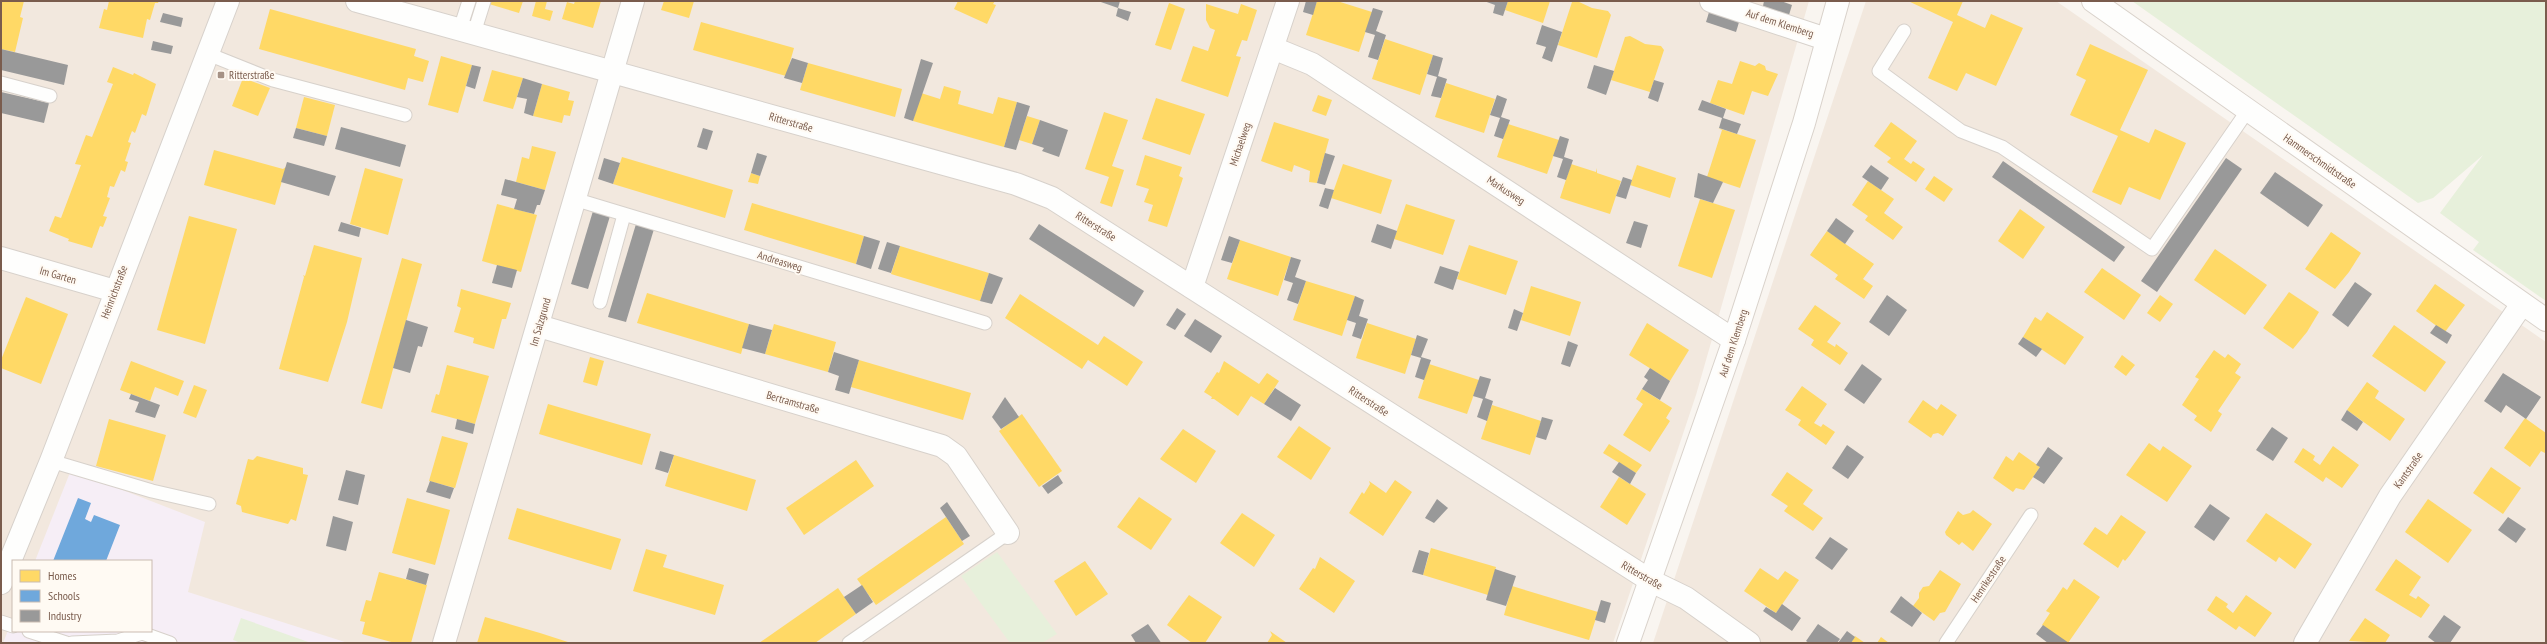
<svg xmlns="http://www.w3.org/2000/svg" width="2547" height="644" font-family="'PT Sans Narrow',sans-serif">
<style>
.residential{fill:#f2e8de;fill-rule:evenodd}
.education{fill:#f6eef6}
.green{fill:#e7f0db}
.homes{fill:#ffd966}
.schools{fill:#6fa8dc}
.industry{fill:#999}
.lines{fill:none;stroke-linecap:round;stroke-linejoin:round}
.lane-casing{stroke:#d7d1cb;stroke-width:15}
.street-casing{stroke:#d7d1cb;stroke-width:24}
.secondary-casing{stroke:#d9d2cb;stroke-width:24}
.lane{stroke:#fefefd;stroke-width:13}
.street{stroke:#fefefd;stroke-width:22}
.secondary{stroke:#fefefd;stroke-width:22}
.poi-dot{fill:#a69286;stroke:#fffaf3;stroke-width:1.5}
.labels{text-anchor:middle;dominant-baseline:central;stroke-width:4;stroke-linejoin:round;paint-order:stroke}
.street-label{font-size:11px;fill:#7a5c4d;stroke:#fffaf3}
.poi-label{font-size:11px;fill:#7a5c4d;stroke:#fffaf3;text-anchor:start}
</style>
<rect width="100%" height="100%" fill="#f9f5f0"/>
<!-- residential -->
<g class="residential">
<path d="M 1,1 L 1809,1 L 1696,395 L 1613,643 L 1,643 ZM 13,561 L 151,561 L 151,631 L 13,631 Z"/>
<polygon points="1866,1 2056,1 2546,342 2546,643 1653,643"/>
</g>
<!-- education -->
<polygon class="education" points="71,470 205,522 188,592 348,643 3,643 13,618 13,631 151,631 151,561 35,561"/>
<!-- green -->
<g class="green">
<polygon points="2132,1 2546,1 2546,301 2473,250 2479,242 2440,213 2483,155 2433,198 2418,203"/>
<polygon points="997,552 1057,634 1042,643 1010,643 961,576"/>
<polygon points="241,618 311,643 241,643 233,640"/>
</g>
<!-- homes -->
<g class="homes">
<polygon points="1,1 24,1 20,17 23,18 15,52 1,49"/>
<polygon points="109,1 159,1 158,3 155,3 150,20 147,19 143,38 99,28 104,9 107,10"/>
<polygon points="490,1 523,1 519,13 489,4"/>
<polygon points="536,1 547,1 545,9 553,11 550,21 532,16"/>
<polygon points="575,1 601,1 593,28 562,19 567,2 574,4"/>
<polygon points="664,1 694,1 689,18 661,10"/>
<polygon points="958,1 995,1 993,4 996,5 987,24 954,9"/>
<polygon points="1317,1 1337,1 1372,12 1359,52 1306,35"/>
<polygon points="1508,1 1550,1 1543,23 1505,10"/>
<polygon points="1577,1 1592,8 1608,11 1611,15 1597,58 1558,45 1572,2"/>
<polygon points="1908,1 1963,1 1957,15 1985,28 1991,14 2023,28 1996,86 1966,73 1957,91 1928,78 1953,22"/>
<polygon points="1169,3 1185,9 1171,50 1155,45"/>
<polygon points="1206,4 1238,14 1241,4 1257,10 1247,41 1242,40 1236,56 1241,57 1228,97 1181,81 1193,46 1208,51 1215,30 1210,28 1206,20"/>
<polygon points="270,9 416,49 414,56 429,61 423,82 408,78 405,90 259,49"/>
<polygon points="701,22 794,48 786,76 693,50"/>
<polygon points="1630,36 1645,44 1661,46 1664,50 1650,92 1611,80 1625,37"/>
<polygon points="1385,39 1433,55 1420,95 1372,79"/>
<polygon points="2090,44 2148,70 2120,130 2149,143 2155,129 2186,143 2160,200 2129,187 2121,205 2092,192 2118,136 2070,115 2086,80 2076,75"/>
<polygon points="441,56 472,65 458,113 428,105"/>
<polygon points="1740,61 1755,66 1759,63 1765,66 1766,70 1778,74 1768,96 1752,91 1744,115 1710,103 1718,80 1732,84"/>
<polygon points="808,63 902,89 895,117 800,90"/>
<polygon points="113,67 133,75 134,73 156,84 146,116 142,114 135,133 132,131 130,136 128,142 131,143 125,161 128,162 125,172 121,170 114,187 110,186 107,197 110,198 103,216 107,217 103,227 100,226 92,248 68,241 69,239 49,231 55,216 61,218 81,165 75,164 86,135 92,137 113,84 107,82"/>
<polygon points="492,70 523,78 513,109 483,101"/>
<polygon points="243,78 270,88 258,116 232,106"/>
<polygon points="1446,83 1495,99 1484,133 1435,117"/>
<polygon points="542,84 570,92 568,100 574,101 570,116 564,115 562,123 533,116"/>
<polygon points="944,86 961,91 958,104 993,114 998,97 1017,102 1004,147 913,121 921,93 940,99"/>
<polygon points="1318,95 1332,100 1326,116 1312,111"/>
<polygon points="304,97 335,105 327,136 296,128"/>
<polygon points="1156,98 1205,114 1190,155 1142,139"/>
<polygon points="1104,112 1128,120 1112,166 1124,170 1112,207 1100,203 1109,177 1085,169"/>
<polygon points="1027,116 1040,120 1032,144 1019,140"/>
<polygon points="1274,122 1329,139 1317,183 1309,182 1310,171 1294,165 1292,172 1261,161"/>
<polygon points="1891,122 1917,141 1904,159 1911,164 1913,161 1925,169 1916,182 1887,162 1891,158 1874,146"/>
<polygon points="1508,124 1559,140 1547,174 1497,157"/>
<polygon points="1718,128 1756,140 1740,188 1707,177 1722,130"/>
<polygon points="532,146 556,152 545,190 516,182 522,157 529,159"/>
<polygon points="214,150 283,169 286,167 275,205 204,185"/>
<polygon points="1145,155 1182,167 1179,176 1183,178 1167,227 1148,221 1153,205 1144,202 1149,189 1136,185"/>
<polygon points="622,157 733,190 725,218 613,184"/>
<polygon points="1343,164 1392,180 1381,214 1331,198"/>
<polygon points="1571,164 1596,172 1597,168 1597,173 1621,181 1610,214 1560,198"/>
<polygon points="1637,165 1676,178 1670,198 1630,185"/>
<polygon points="365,168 403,179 388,235 350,224"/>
<polygon points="751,173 760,176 758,184 748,182"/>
<polygon points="1934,176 1953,189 1944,202 1925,189"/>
<polygon points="1868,181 1894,199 1884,213 1903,227 1893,240 1865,220 1868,216 1852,205"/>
<polygon points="1700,199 1735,210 1712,278 1678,266"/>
<polygon points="752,203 864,236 856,264 744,230"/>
<polygon points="497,204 537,215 521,272 482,261"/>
<polygon points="1406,204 1455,220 1443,255 1394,239"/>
<polygon points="2020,209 2045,227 2023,259 1998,241"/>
<polygon points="189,216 237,229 205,344 157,330"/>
<polygon points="1827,231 1874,264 1863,279 1873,286 1864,299 1835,279 1838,275 1810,255"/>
<polygon points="2331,232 2361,253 2349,272 2335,289 2305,269"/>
<polygon points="1240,240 1291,257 1278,296 1227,279"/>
<polygon points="314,245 362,258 347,322 328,382 279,369 304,277 303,275 305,276"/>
<polygon points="1469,245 1518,261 1506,295 1457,279"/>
<polygon points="900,246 989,273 980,301 891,274"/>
<polygon points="2215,249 2267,285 2245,315 2194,280"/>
<polygon points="402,258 422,264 382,409 361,403"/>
<polygon points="2102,268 2141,295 2124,320 2084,292"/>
<polygon points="1306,281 1355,296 1342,336 1293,320"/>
<polygon points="2435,284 2465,305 2445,332 2416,311"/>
<polygon points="1531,286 1581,302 1570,336 1521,320"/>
<polygon points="461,289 511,303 506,319 502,319 494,349 473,343 474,338 454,332 461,308 457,306"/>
<polygon points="2289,292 2319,312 2307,332 2293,349 2263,328"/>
<polygon points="647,293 749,324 741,354 637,323"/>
<polygon points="1020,294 1098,345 1104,336 1143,362 1127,386 1088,360 1082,369 1005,318"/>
<polygon points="2160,295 2173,304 2160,322 2147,313"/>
<polygon points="26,297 68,314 41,384 1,368 1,360"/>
<polygon points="1815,305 1841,323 1827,342 1835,347 1836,344 1848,353 1840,365 1811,345 1814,340 1798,329"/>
<polygon points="2047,312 2084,337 2065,365 2023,337 2035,317 2041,321"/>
<polygon points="1367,323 1416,339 1405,374 1356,358"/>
<polygon points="1647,323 1689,350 1670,381 1629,355"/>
<polygon points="774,324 836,342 828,372 765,354"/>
<polygon points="2394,325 2446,362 2425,392 2372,356"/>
<polygon points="2214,350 2225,358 2228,354 2241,364 2235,373 2241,377 2218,411 2222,414 2211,432 2194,420 2197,416 2182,405 2199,379 2195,377"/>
<polygon points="2122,355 2135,365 2126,376 2114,367"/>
<polygon points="590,357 604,361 597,386 583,382"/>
<polygon points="859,360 971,393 963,420 851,387"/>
<polygon points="131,361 184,381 178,396 155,387 150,401 120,390"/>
<polygon points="1224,361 1259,384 1267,373 1279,381 1264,404 1251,396 1238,416 1214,399 1211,399 1212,397 1204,392 1217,372 1219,373"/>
<polygon points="1429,364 1479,380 1467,414 1418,398"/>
<polygon points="447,365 489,376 475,424 431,412 436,394 439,395"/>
<polygon points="2367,382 2379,391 2375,398 2405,419 2390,441 2347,410"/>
<polygon points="194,385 207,390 196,418 183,413"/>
<polygon points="1802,386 1827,404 1814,423 1821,427 1823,424 1835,432 1826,445 1798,425 1801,420 1785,410"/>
<polygon points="1642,389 1672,408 1666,418 1670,421 1650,452 1623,435 1643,404 1636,399"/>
<polygon points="1923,400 1937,410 1941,404 1957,415 1943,436 1938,433 1933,434 1931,438 1908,422"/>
<polygon points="548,404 651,434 642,465 539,434"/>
<polygon points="1492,405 1541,421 1530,455 1481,439"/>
<polygon points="1022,414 1062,471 1039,487 999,431"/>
<polygon points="2525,418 2546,433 2546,452 2545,453 2541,451 2530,467 2504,448"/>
<polygon points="109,419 166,435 153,481 96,466"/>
<polygon points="1299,426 1331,448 1311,480 1277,457"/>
<polygon points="1183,429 1216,451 1196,483 1160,459"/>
<polygon points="442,436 468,443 455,488 429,481"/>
<polygon points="2149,443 2160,451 2163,446 2192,466 2167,502 2126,475"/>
<polygon points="1609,444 1642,465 1636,473 1603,453"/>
<polygon points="2333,446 2359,465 2342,488 2326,477 2323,482 2294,462 2303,448 2315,456 2313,460 2320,465"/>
<polygon points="2019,452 2040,467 2024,490 2016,488 2013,492 1993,478 2006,456 2013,461"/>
<polygon points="674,455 756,480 747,511 665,486"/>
<polygon points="257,456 303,468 303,474 308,475 296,521 291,519 288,524 242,512 241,506 236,504 248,459 253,460"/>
<polygon points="856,460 874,486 804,535 786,508"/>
<polygon points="2491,467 2521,488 2503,514 2473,493"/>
<polygon points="1787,472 1813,490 1803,504 1823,518 1813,531 1784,511 1788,506 1771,495"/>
<polygon points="1619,477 1646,494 1627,525 1600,507"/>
<polygon points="1395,480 1412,492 1383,536 1349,513 1362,492 1364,494 1370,484 1369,481 1386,493"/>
<polygon points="1139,497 1172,519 1151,550 1117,527"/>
<polygon points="407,498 450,510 435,565 392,553"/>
<polygon points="2428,499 2472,530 2448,563 2405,532"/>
<polygon points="517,508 621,539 611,570 508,539"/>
<polygon points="1973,510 1992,524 1973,551 1962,542 1959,545 1946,535 1945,532 1958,511 1963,515 1970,513"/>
<polygon points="1242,513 1275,535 1254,567 1220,543"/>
<polygon points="2266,513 2312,544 2295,569 2279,557 2276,562 2246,541"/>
<polygon points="2121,515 2146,532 2130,555 2125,561 2123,559 2118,568 2083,544 2095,527 2107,535"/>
<polygon points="946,517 964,544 876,605 857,579"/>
<polygon points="1431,548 1496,567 1488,595 1423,575"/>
<polygon points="646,549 667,555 663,567 724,585 715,615 633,591"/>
<polygon points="1320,557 1355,581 1334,613 1299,589 1313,568 1315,569"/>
<polygon points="2396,559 2421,577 2409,595 2416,599 2418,596 2430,605 2421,618 2375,590"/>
<polygon points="1085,561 1108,594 1076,616 1054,581"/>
<polygon points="1760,568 1778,580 1785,571 1799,580 1776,613 1744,591"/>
<polygon points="1940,570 1961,584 1945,612 1940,613 1934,621 1913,606 1919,598 1919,593 1923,587 1929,586"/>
<polygon points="379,572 427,585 411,643 395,643 362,634 365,622 360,621 366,600 371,601"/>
<polygon points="2074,579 2100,597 2068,643 2042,625 2050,613 2046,611 2055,599 2063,587 2067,590"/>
<polygon points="1512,586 1598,612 1589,640 1504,615"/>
<polygon points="838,588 856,614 815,643 759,643"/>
<polygon points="1189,595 1222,617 1205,643 1192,643 1167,625"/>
<polygon points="2246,595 2272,613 2255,637 2239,626 2236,630 2207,610 2216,596 2228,604 2226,607 2233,613"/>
<polygon points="485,617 540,633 571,643 477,643"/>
<polygon points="2365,618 2390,635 2385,643 2349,641"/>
<polygon points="1270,631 1287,643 1267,643 1272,635"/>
<polygon points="1855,636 1865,643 1851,643"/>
<polygon points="1881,637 1889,643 1877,643"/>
</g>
<!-- schools -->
<polygon class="schools" points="78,498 91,503 85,519 91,522 94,515 120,525 106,561 53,561"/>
<!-- industry -->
<g class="industry">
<polygon points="1098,1 1120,1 1118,8"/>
<polygon points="1306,1 1317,1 1313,15 1303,12"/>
<polygon points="1484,1 1508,1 1503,16 1493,13 1495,5"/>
<polygon points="1764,1 1781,1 1792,5 1789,15 1763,6"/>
<polygon points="1118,8 1131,12 1128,21 1116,16"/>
<polygon points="1373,8 1383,11 1376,31 1386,35 1378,60 1368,57 1375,35 1365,32"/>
<polygon points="1710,9 1740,19 1736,32 1706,22"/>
<polygon points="163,13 183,18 181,27 160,22"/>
<polygon points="1542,25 1562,32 1552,62 1542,58 1546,47 1536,44"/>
<polygon points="153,41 173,46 171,54 151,50"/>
<polygon points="1,49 68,65 64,85 1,70"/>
<polygon points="1433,55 1443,58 1438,76 1447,79 1441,98 1431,96 1437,77 1427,74"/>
<polygon points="792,58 808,63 802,83 784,78"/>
<polygon points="921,59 933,63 913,121 904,118"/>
<polygon points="472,65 481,67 475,89 466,86"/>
<polygon points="1594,65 1614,71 1606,95 1587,88"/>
<polygon points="523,78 542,84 533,116 524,113 527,99 517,97"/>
<polygon points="1654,80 1664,83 1658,102 1648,98"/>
<polygon points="1,92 49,103 44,123 1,113"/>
<polygon points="1497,95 1507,99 1501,117 1510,120 1503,139 1494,136 1500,118 1490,115"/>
<polygon points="1702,100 1726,109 1723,118 1741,124 1737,134 1719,128 1722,118 1698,110"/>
<polygon points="1017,102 1030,106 1016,150 1004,147"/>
<polygon points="1040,120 1068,130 1059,157 1042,151 1044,148 1032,144"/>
<polygon points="341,127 406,145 400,167 335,149"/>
<polygon points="296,128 327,136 324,146 293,138"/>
<polygon points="703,128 713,131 707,150 697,147"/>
<polygon points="1560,136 1569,139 1564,157 1573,160 1566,180 1557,177 1563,159 1553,156"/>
<polygon points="757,153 767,156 760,176 751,173"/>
<polygon points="1325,153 1335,156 1325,185 1317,183"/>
<polygon points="604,158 620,163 613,184 598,179"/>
<polygon points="2226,158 2242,169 2157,292 2141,281"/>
<polygon points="2003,161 2125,247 2114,262 1992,177"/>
<polygon points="287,162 336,176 329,196 281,182"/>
<polygon points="1871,165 1889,178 1881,190 1862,177"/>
<polygon points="2275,172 2323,205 2308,227 2260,193"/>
<polygon points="1698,173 1723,182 1713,203 1694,197"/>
<polygon points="1623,177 1632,180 1626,199 1616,196"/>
<polygon points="505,179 545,190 540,205 537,205 534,214 514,209 517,199 501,195"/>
<polygon points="1325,188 1334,190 1328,209 1319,206"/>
<polygon points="593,211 610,216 588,289 571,284"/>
<polygon points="1836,218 1854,231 1845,244 1827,231"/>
<polygon points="1634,221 1648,225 1641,248 1626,243"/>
<polygon points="341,222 361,228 359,237 338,231"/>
<polygon points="636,224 654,229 626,322 608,317"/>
<polygon points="1039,224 1144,291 1134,307 1029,239"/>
<polygon points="1377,224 1397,231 1391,249 1371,242"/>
<polygon points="864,236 880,241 871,269 856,264"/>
<polygon points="1229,236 1240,240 1232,263 1221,260"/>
<polygon points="887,242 900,246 891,273 878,269"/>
<polygon points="1291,257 1301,260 1295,277 1306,281 1298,304 1287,300 1293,283 1284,280"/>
<polygon points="497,265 517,270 512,288 492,283"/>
<polygon points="1440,266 1459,272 1453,290 1434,283"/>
<polygon points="989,273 1003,278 992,304 980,301"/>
<polygon points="2355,282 2372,294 2348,327 2332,315"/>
<polygon points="1887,295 1907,310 1889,336 1869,322"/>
<polygon points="1355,296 1364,300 1359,316 1368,319 1361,339 1352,336 1356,323 1347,320"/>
<polygon points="1177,308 1186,314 1175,330 1166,325"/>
<polygon points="1514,309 1523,313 1517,331 1508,328"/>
<polygon points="1195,319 1222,336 1211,353 1184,336"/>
<polygon points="406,320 428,327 422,347 418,346 410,373 393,368"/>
<polygon points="749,324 772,330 765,354 742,348"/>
<polygon points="2436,325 2452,335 2447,344 2430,333"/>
<polygon points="1417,335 1428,339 1421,357 1431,360 1424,380 1415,377 1421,358 1411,355"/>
<polygon points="2023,337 2042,349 2036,357 2018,344"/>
<polygon points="1568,341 1578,345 1570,367 1561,364"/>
<polygon points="834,352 859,360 849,394 835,390 839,376 828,372"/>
<polygon points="1862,364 1882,379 1864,404 1844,390"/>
<polygon points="1650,368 1670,381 1660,400 1642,389 1648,380 1644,377"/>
<polygon points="2503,373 2541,397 2526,419 2506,405 2501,413 2484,401"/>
<polygon points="1480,376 1491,379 1485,398 1493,401 1487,421 1477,417 1483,399 1473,396"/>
<polygon points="1275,388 1301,405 1291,421 1264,404"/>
<polygon points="131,394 160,405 155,418 135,412 139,402 129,399"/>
<polygon points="1005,397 1019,417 1001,429 992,417"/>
<polygon points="2347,410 2363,422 2357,431 2341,420"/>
<polygon points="1542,417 1553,420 1546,440 1536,437"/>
<polygon points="457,419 475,424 473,434 455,429"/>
<polygon points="2272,427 2288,438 2273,461 2256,450"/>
<polygon points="1847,445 1864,457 1848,479 1832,468"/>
<polygon points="2048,447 2063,458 2044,484 2033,477 2040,467 2036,465"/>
<polygon points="660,451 674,455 668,473 655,469"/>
<polygon points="1619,462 1636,473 1630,484 1612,472"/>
<polygon points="346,470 365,475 358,505 338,500"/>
<polygon points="1058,475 1063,483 1048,494 1042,486"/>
<polygon points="430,481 454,488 450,499 426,492"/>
<polygon points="1437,499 1448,508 1434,523 1425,518"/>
<polygon points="947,502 970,536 962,541 940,508"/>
<polygon points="2210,504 2230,518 2214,541 2194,527"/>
<polygon points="333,516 353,522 346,551 326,546"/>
<polygon points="2508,517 2526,529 2516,543 2498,530"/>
<polygon points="1830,537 1848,549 1832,570 1815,558"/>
<polygon points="1419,550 1429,553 1423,575 1412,572"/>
<polygon points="409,568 429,574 426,585 406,579"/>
<polygon points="1495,569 1516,576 1506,606 1486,600"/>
<polygon points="862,585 873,602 856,614 844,597"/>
<polygon points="1901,596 1922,613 1912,627 1890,612"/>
<polygon points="1601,600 1611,603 1605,623 1595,620"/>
<polygon points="1782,604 1801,618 1792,631 1763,611 1766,607 1776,613"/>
<polygon points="2444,615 2461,627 2450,643 2436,643 2428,637"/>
<polygon points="1148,624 1160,641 1161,643 1136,643 1131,635"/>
<polygon points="1818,624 1840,639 1837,643 1809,643 1806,641"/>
<polygon points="2043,625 2069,643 2048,643 2036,634"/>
<polygon points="1847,631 1855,637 1851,643 1838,643"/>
</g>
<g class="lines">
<defs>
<g id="lane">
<polyline points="460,29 469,1"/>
<polyline points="1904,31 1879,71 1961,131 2002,147 2152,249 2248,110"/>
<polyline points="474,33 484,1"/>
<polyline points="208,54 273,80 405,115"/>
<polyline points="1,83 50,96"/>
<polyline points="574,199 985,323"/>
<polyline points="600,302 624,215"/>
<polyline points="51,461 152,491 209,504"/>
<polyline points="1,622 13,626"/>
<polyline points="29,631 66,643"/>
<polyline points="72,643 118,641 142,633 170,643"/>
<polyline points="849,643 1008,533"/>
<polyline points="1946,643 2031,515"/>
</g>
<g id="street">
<polyline points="357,1 1016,184 1052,198 1651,581 1686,598 1749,643"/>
<polyline points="1711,1 1826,39"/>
<polyline points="1273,48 1312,64 1734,340"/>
<polyline points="1,258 115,291"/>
<polyline points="1192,287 1288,1"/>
<polyline points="539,326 942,446 956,456 1008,533"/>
<polyline points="1,583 51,461 228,1"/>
<polyline points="444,643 633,1"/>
<polyline points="2305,643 2390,496 2522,304"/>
</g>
<g id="secondary">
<polyline points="2093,1 2546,320"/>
<polyline points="1628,643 1734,340 1804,123 1838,1"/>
</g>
</defs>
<!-- lane casing -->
<use href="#lane" class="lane-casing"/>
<!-- street casing -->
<use href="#street" class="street-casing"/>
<!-- secondary casing -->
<use href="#secondary" class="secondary-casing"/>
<!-- lane -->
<use href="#lane" class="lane"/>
<!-- street -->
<use href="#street" class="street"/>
<!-- secondary -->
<use href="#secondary" class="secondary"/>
</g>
<!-- markers -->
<rect class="poi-dot" x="217" y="71" width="8" height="8" rx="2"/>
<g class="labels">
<!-- street labels -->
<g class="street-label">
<text transform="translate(1780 23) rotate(18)">Auf dem Klemberg</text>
<text transform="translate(791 122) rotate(16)">Ritterstraße</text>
<text transform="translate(1240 144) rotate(-71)">Michaelweg</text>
<text transform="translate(2320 161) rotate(35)">Hammerschmidtstraße</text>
<text transform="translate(1506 190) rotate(33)">Markusweg</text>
<text transform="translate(1096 226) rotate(32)">Ritterstraße</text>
<text transform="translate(780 261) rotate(17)">Andreasweg</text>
<text transform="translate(58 275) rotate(16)">Im Garten</text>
<text transform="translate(114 292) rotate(-69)">Heinrichstraße</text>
<text transform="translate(540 322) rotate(-74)">Im Salzgrund</text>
<text transform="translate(1733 343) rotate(-72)">Auf dem Klemberg</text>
<text transform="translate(1369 401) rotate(33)">Ritterstraße</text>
<text transform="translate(793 402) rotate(16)">Bertramstraße</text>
<text transform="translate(2408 470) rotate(-55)">Kantstraße</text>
<text transform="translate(1642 575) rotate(30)">Ritterstraße</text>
<text transform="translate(1988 579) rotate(-56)">Henrikestraße</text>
</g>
<!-- poi labels -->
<g class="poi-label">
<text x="229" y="75">Ritterstraße</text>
</g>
</g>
<!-- border -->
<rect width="2547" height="644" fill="none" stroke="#7a5c4d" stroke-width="4"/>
<!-- legend -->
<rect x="12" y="560" width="140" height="72" fill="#fffaf3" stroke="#cabbb1"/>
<rect x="20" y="570" width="20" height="12" fill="#ffd966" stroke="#cabbb1"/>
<text x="48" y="580" font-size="12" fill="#7a5c4d">Homes</text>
<rect x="20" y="590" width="20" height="12" fill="#6fa8dc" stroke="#cabbb1"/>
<text x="48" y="600" font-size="12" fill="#7a5c4d">Schools</text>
<rect x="20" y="610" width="20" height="12" fill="#999999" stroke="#cabbb1"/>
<text x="48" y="620" font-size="12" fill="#7a5c4d">Industry</text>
</svg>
